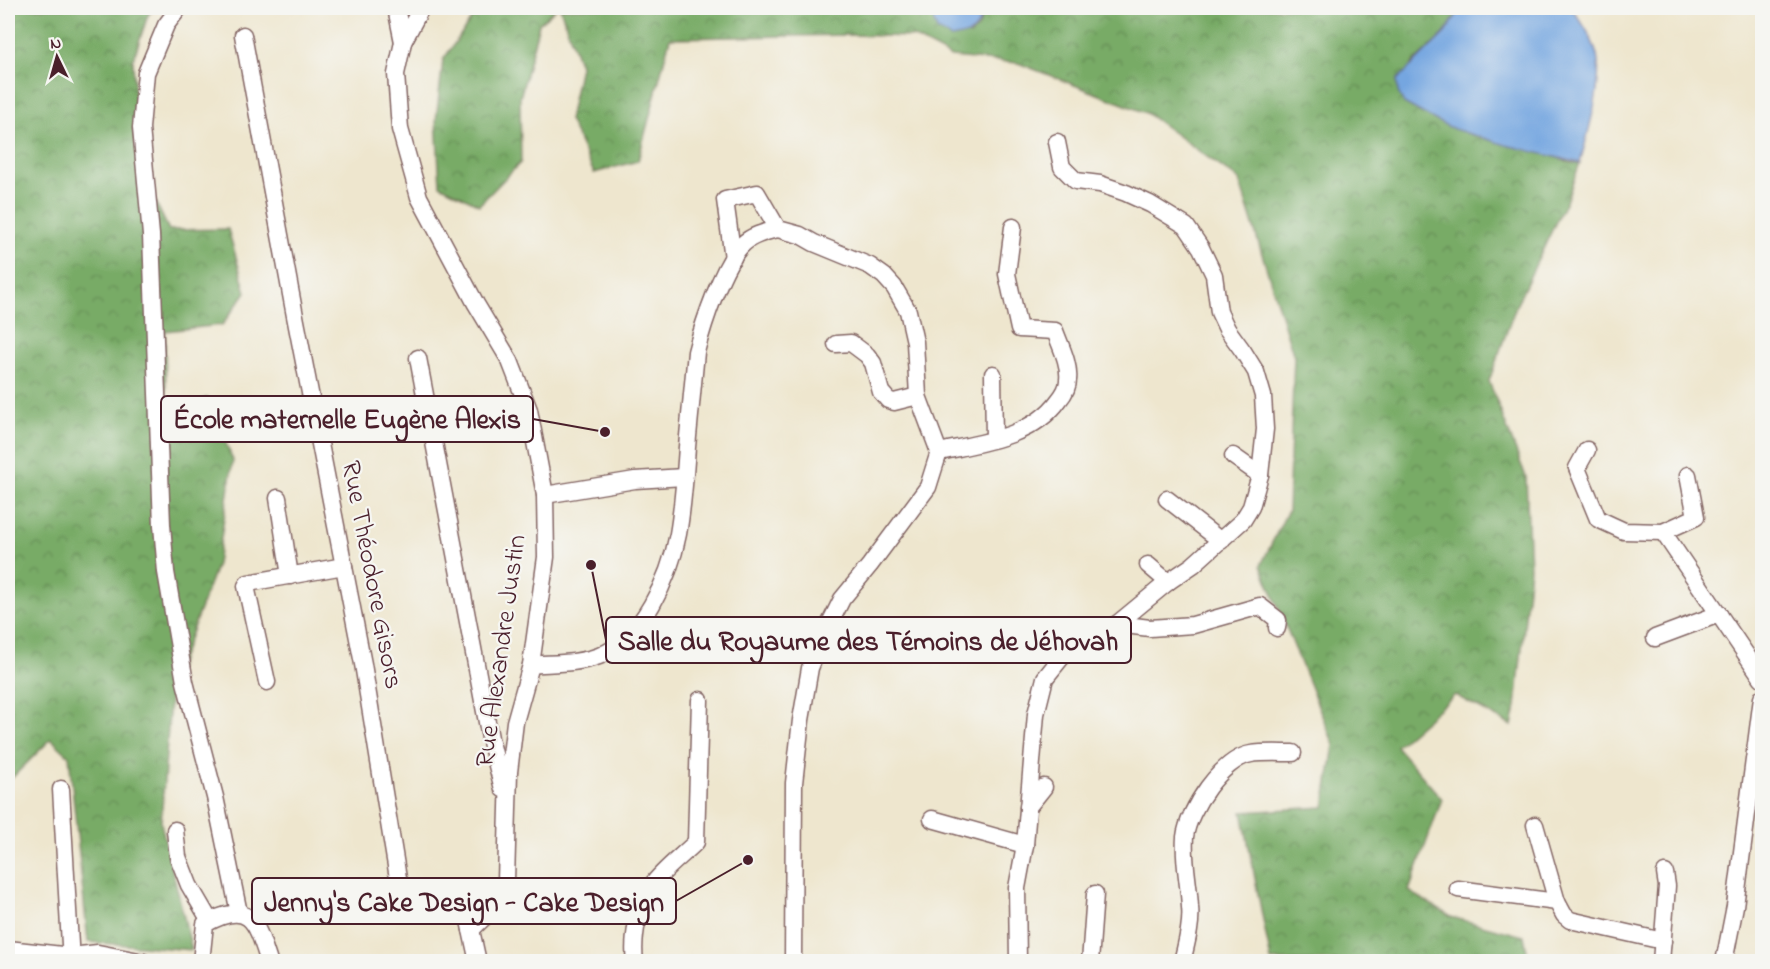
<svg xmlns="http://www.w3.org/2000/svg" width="1770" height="969" font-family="'Indie Flower',sans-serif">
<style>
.forest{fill:url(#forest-crowns);stroke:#616548;stroke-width:1.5}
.water{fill:#74a6e0;stroke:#5f6286;stroke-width:1.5}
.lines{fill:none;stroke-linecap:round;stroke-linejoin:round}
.minor-casing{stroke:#836564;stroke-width:19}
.minor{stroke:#fff;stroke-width:16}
.labels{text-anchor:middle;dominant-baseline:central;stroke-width:4.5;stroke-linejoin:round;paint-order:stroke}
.street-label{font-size:27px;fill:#4a1f2b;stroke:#f6f6f2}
.leader{fill:none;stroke:#4a1f2b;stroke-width:2}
.callout-dot{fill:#4a1f2b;stroke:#f6f6f2;stroke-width:2}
.callout{fill:#f6f6f2;stroke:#4a1f2b;stroke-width:2}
.callout-label{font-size:28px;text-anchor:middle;font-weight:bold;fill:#4a1f2b}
</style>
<defs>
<pattern id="forest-crowns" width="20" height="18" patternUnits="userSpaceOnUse" patternTransform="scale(1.5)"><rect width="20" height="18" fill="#78ab66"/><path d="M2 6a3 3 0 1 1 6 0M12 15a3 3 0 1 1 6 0" fill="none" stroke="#648b54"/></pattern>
</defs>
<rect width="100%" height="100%" fill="#f6f6f2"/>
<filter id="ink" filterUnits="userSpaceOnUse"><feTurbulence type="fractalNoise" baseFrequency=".0167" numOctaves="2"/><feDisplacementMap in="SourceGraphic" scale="12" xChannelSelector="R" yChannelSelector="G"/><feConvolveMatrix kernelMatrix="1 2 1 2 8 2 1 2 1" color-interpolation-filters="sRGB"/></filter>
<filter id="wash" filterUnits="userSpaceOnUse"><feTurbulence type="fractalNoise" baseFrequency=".008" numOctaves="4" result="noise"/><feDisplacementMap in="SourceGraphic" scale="24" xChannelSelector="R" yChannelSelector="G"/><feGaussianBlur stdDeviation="1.35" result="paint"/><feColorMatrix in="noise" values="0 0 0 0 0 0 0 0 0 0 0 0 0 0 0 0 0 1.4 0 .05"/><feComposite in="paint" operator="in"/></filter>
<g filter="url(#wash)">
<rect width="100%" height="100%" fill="#eee6ce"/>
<!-- forest -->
<g class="forest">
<polygon points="8,8 155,8 148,15 133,60 138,166 169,230 228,229 246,292 222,325 165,331 166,413 207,398 233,460 217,564 171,687 161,823 192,950 88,942 69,756 51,739 8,782 8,477 15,469 8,455"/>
<polygon points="479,8 556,8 539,24 520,98 521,162 479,205 440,185 436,120 443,60"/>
<polygon points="560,8 929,8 931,15 970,35 978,28 986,8 1461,8 1445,33 1412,64 1404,103 1437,121 1478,137 1541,152 1572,163 1580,163 1566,201 1516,306 1489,381 1526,477 1530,568 1516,707 1512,726 1455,695 1396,746 1442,799 1409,891 1451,917 1524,936 1529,961 1271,961 1242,812 1324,807 1334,745 1261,565 1288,510 1294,357 1239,180 1146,113 1018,63 951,57 913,37 850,35 670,38 638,161 594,173 569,120 580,66"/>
</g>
<!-- water -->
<g class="water">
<path d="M 929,8 L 986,8 C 974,32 979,33 951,38 L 937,30 Z"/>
<path d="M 1461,8 L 1571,8 C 1582,21 1591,35 1596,52 C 1605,79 1587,136 1580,163 L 1506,145 L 1454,129 L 1437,121 L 1404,103 L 1398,92 L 1397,80 L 1445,33 Z"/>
</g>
</g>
<g filter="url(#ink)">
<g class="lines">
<defs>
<g id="minor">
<polyline points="179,8 166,25 146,73 141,128 151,235 162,525 166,572 185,682 215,797 239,913"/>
<polyline points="396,8 403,42"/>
<polyline points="421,8 403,42 396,74 400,129 419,197 476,304 510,361 529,410 545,495 546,557 531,665 515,722 509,772 506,881 498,904 471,930"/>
<path d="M 243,35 L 295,316 L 363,664 L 398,878 C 414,923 432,890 461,898 L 466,907 L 478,962"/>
<polyline points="733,258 725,200 757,193 778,229 800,235 814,243 870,266 884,276 894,287 908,311 915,342 918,396 939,452 928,487 870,565 842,599 820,643 810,668 801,720 794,783 793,962"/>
<polyline points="836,344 851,343 867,355 873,363 881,392 888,400 894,402 918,396"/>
<polyline points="418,358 490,738 503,789"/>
<polyline points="993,374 994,439"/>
<polyline points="1587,450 1577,468 1598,519 1624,531 1663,532 1696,517 1688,475"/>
<path d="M 939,452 C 980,443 1033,437 1059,400 C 1064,394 1068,388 1068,380 C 1070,364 1060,345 1055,331 L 1019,329 L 1007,274 L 1013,227"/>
<polyline points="1233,456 1260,475"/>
<polyline points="545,495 635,480 684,477"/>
<polyline points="278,498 290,576"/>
<polyline points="1167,499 1221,541"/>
<polyline points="1663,532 1762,678"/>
<polyline points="1148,565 1168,582"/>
<polyline points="1117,624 1150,628 1193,625 1260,606 1278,620 1277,628"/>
<polyline points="1655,638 1719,614"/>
<path d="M 531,665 C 553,663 577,664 599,656 C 642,640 670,577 678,534 C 683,506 685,476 687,447 C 690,416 693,384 696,352 C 703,324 723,263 743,244 C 752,235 766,232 778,229"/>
<polyline points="267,682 246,586 248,583 344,566"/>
<polyline points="61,789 71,962"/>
<polyline points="1028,807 1044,787"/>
<polyline points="932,819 1025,845"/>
<polyline points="1535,825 1557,902"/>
<polyline points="175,830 178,857 189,885 210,921"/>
<polyline points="1458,889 1557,902 1564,915 1570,920 1663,941"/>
<polyline points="8,949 71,956 98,953 144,962"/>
<path d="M 201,962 L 205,924 C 251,899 256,922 269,962"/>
<path d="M 635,962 C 632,940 638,902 652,885 C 664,869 682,856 696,842 L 700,700"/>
<polyline points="1018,962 1017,888 1025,845 1036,714 1045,678 1061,658 1074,647 1117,624 1168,582 1193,565 1243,520 1251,507 1260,475 1265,429 1263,396 1256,372 1243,351 1227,329 1219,312 1214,275 1201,248 1186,226 1150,204 1126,193 1100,184 1076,181 1062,167 1057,142"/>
<polyline points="1090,962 1095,894"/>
<path d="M 1182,962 C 1186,945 1192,924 1190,907 C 1189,884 1183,861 1185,837 C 1188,810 1222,759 1251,754 C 1264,752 1280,753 1293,753"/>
<polyline points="1661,962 1667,886 1665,873"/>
<polyline points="1724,962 1735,906 1762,698"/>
</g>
</defs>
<!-- minor casing -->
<use href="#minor" class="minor-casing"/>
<!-- minor -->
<use href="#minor" class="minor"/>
</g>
</g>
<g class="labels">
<!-- street labels -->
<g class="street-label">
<text transform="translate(371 575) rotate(79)">Rue Théodore Gisors</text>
<text transform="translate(502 651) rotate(-82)">Rue Alexandre Justin</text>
</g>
</g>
<!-- callouts -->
<path class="leader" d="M605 432L533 419M591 565L606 640M748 860L676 901"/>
<g class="callout-dot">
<circle cx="605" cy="432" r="6"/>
<circle cx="591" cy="565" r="6"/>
<circle cx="748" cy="860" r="6"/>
</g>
<g class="callout">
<rect x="161" y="396" width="372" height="46" rx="6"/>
<rect x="606" y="617" width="525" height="46" rx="6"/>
<rect x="252" y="878" width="424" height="46" rx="6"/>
</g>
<g class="callout-label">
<text x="347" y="428">École maternelle Eugène Alexis</text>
<text x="868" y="650">Salle du Royaume des Témoins de Jéhovah</text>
<text x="464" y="911">Jenny's Cake Design - Cake Design</text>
</g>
<!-- margin -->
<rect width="1770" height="969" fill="none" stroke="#f6f6f2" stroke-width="30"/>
<!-- north arrow -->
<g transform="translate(57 57) rotate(355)" stroke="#f6f6f2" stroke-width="4.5" paint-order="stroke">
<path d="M0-4.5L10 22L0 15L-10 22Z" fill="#4a1f2b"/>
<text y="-9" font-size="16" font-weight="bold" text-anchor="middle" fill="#4a1f2b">N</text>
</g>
</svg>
